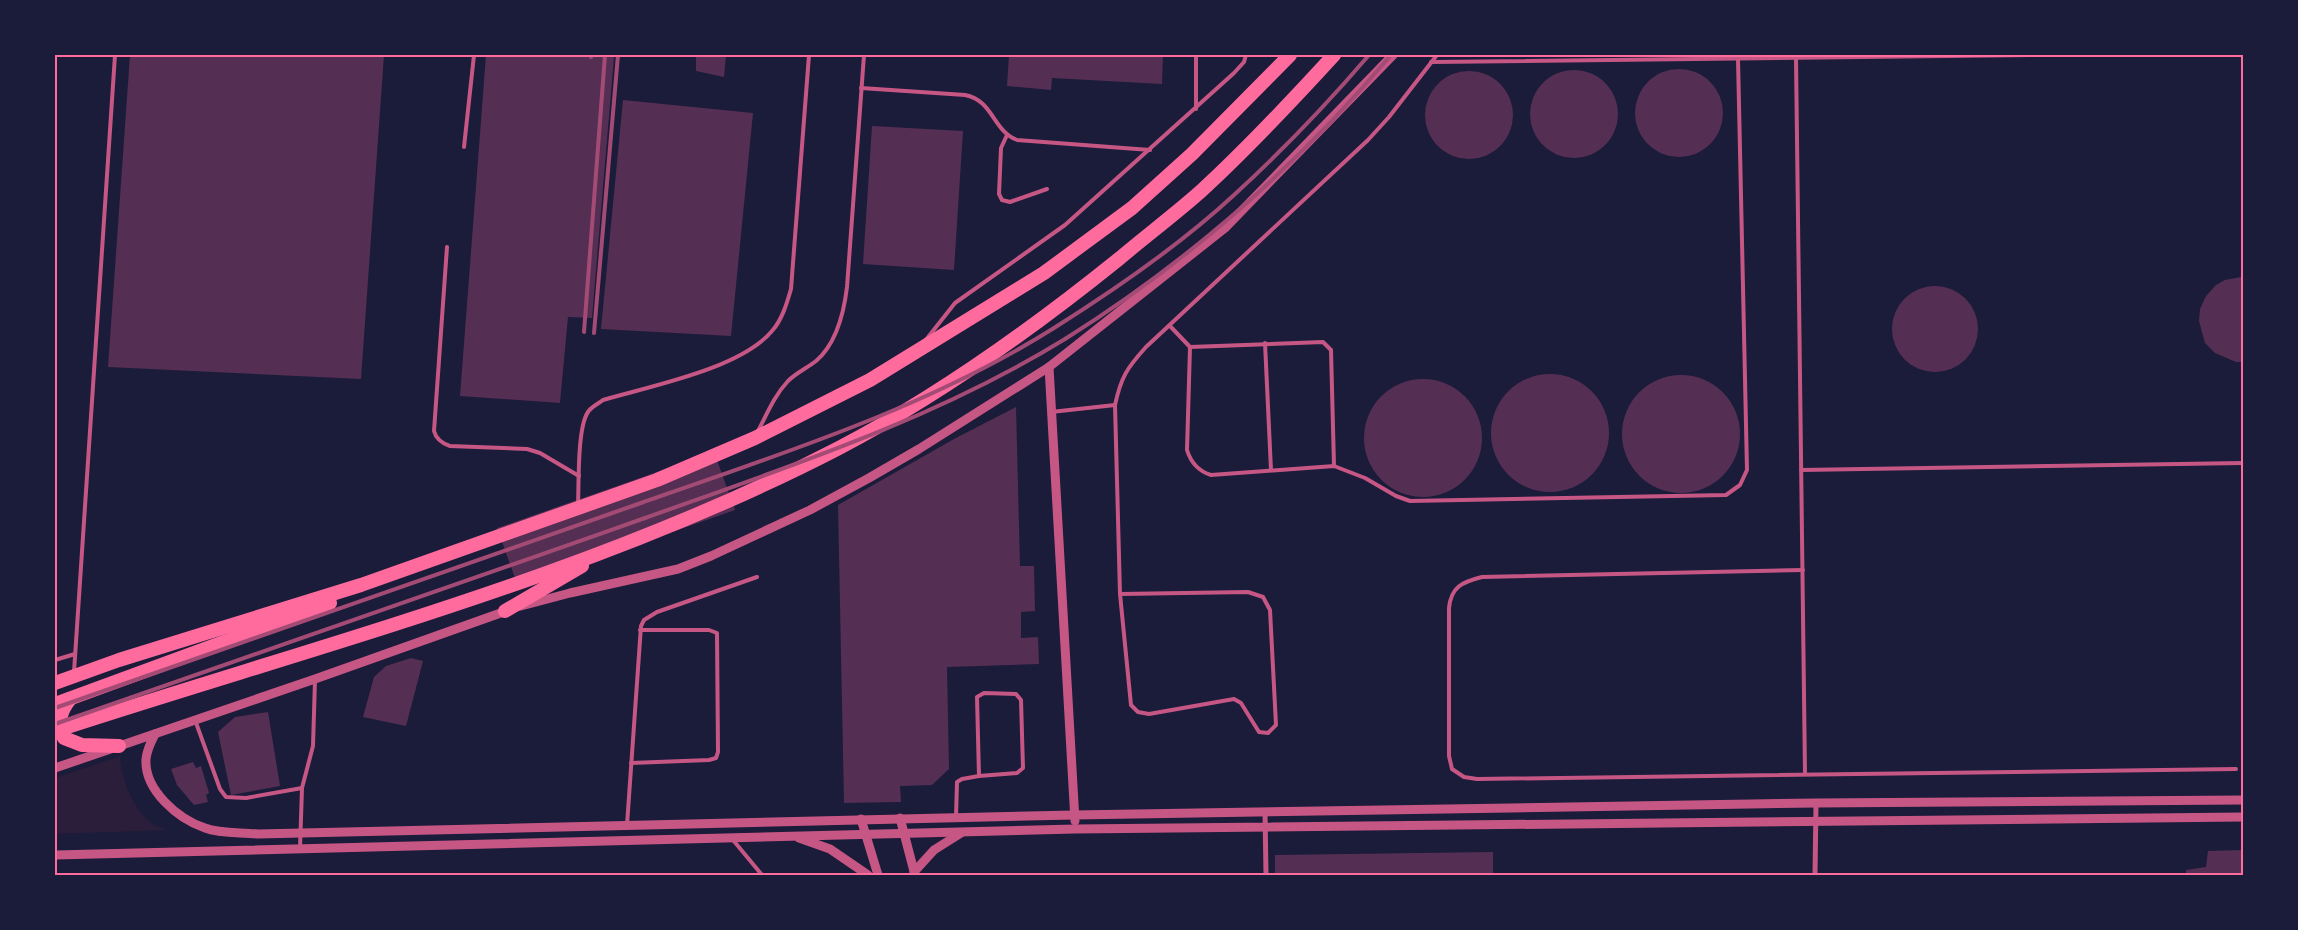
<svg xmlns="http://www.w3.org/2000/svg" width="2298" height="930" font-family="Overpass,sans-serif">
<style>
.green{fill:#2a1e3b}
.building{fill:#542f53}
.lines{fill:none;stroke-linecap:round;stroke-linejoin:round}
.service{stroke:#c65784;stroke-width:4}
.minor{stroke:#c65784;stroke-width:5}
.tertiary{stroke:#c65784;stroke-width:9}
.trunk{stroke:#ff6b9d;stroke-width:14}
.rail{stroke:#a44b75;stroke-width:4}
.neatline{fill:none;stroke:#ff6b9d;stroke-width:2}
</style>
<rect width="100%" height="100%" fill="#1b1b3a"/>
<!-- green -->
<path class="green" d="M 120,756 C 121,779 134,812 154,825 C 158,827 165,829 169,830 L 55,834 L 55,778 Z"/>
<!-- building -->
<g class="building">
<polygon points="130,55 384,55 361,379 108,367"/>
<polygon points="486,55 614,57 592,318 568,317 560,403 460,396"/>
<polygon points="696,55 726,55 724,77 696,71"/>
<polygon points="1009,55 1163,55 1162,84 1052,78 1051,90 1007,86"/>
<circle cx="1679" cy="113" r="44"/>
<circle cx="1574" cy="114" r="44"/>
<circle cx="1469" cy="115" r="44"/>
<polygon points="623,100 753,113 731,336 601,329"/>
<polygon points="872,126 963,131 954,270 863,264"/>
<polygon points="2241,277 2243,362 2236,362 2215,353 2205,343 2199,321 2200,309 2206,296 2216,285 2225,280"/>
<circle cx="1935" cy="329" r="43"/>
<circle cx="1550" cy="433" r="59"/>
<circle cx="1681" cy="434" r="59"/>
<circle cx="1423" cy="438" r="59"/>
<polygon points="1016,407 1020,566 1034,566 1035,611 1021,612 1021,638 1038,637 1039,664 947,667 949,769 932,785 900,786 901,802 844,803 838,505 954,439"/>
<polygon points="714,452 735,510 518,586 497,528"/>
<polygon points="411,658 423,661 406,726 363,717 374,677 386,666"/>
<polygon points="268,712 280,786 231,795 218,732 235,717"/>
<polygon points="193,762 196,768 201,766 209,793 206,795 208,802 194,805 177,785 171,769"/>
<polygon points="2243,850 2243,875 2186,875 2186,870 2206,867 2208,851"/>
<polygon points="1493,852 1493,875 1275,875 1275,855"/>
</g>
<g class="lines">
<!-- service -->
<g class="service">
<polyline points="1196,55 1196,109"/>
<polyline points="1796,59 1805,774"/>
<polyline points="1431,62 2031,55"/>
<path d="M 861,88 L 965,95 C 993,100 993,131 1017,140 L 1150,150"/>
<polyline points="1007,135 1001,148 999,194 1002,200 1010,202 1047,189"/>
<polyline points="464,147 474,55"/>
<path d="M 447,247 L 434,431 C 436,439 441,443 450,446 L 527,449 L 540,453 L 579,476"/>
<path d="M 1170,326 L 1190,347 L 1187,450 C 1191,463 1198,471 1211,475 L 1334,466 L 1365,478 L 1396,496 L 1410,501 L 1726,495 L 1740,485 L 1747,470 L 1738,59"/>
<polyline points="925,341 955,303 1065,225 1234,73 1244,62 1246,55"/>
<polyline points="1265,343 1271,470"/>
<polyline points="1190,347 1323,342 1331,350 1334,466"/>
<polyline points="1051,412 1115,405"/>
<path d="M 758,431 C 767,414 774,396 788,381 C 796,373 807,368 816,361 C 836,344 844,312 847,287 L 864,55"/>
<polyline points="1801,470 2243,463"/>
<path d="M 578,505 C 579,485 577,428 588,412 C 591,407 598,404 603,400 C 650,386 740,369 772,331 C 782,320 787,303 791,289 L 809,55"/>
<path d="M 1803,570 L 1482,577 C 1462,582 1451,587 1449,608 L 1449,756 L 1452,769 L 1464,777 L 1477,779 L 2236,769"/>
<path d="M 1120,594 L 1248,592 L 1263,597 L 1270,610 L 1276,725 L 1268,733 L 1259,732 L 1241,703 L 1234,699 L 1149,714 L 1138,712 L 1131,705 L 1120,594 L 1115,405 C 1121,377 1127,368 1146,347 L 1368,140 L 1389,117 L 1437,55"/>
<polyline points="55,660 75,654"/>
<polyline points="74,672 115,55"/>
<polyline points="195,720 220,789 226,797 246,798 302,788 313,746 315,680"/>
<polyline points="631,763 709,760 716,758 718,752 717,633 709,630 640,630"/>
<polyline points="956,817 957,782 962,779 979,776 977,697 984,693 1016,694 1021,700 1023,768 1017,773 979,776"/>
<polyline points="627,825 641,626 644,620 657,612 757,577"/>
<polyline points="733,840 762,875"/>
<polyline points="300,848 302,788"/>
</g>
<!-- minor -->
<g class="minor">
<polyline points="1265,812 1266,875"/>
<polyline points="1815,875 1816,803"/>
</g>
<!-- tertiary -->
<g class="tertiary">
<polyline points="1049,367 1075,821"/>
<polyline points="521,606 570,593 678,569 711,556 810,510 869,478 919,449 1049,367 1225,228 1393,55"/>
<path d="M 155,734 C 151,742 147,749 146,759 C 144,790 178,819 205,828 C 221,834 241,832 258,834 L 1074,815 L 1816,803 L 2243,800"/>
<polyline points="55,768 315,679 509,610"/>
<polyline points="900,818 915,875"/>
<polyline points="861,819 878,875"/>
<polyline points="799,838 830,849 868,875"/>
<polyline points="55,855 1075,829 2243,817"/>
<polyline points="914,872 934,850 961,833"/>
</g>
<!-- trunk -->
<g class="trunk">
<polyline points="505,611 582,566"/>
<polyline points="55,683 119,660 361,585 657,480 755,438 870,380 1044,273 1132,208 1192,154 1290,55"/>
<path d="M 70,699 C 60,712 57,722 64,738 L 82,745 L 119,746"/>
<polyline points="55,704 330,603"/>
<path d="M 55,731 C 318,645 592,576 839,448 C 939,396 1032,329 1120,258 C 1146,236 1174,215 1200,192 C 1247,149 1291,102 1334,55"/>
</g>
<!-- rail -->
<g class="rail">
<polyline points="591,57 591,55"/>
<polyline points="584,332 605,55"/>
<polyline points="594,333 618,55"/>
<path d="M 55,708 C 250,640 446,573 641,503 C 781,454 927,408 1054,328 C 1116,289 1180,245 1234,195 C 1282,151 1327,104 1369,55"/>
<path d="M 55,724 C 252,655 449,588 645,518 C 788,467 935,419 1065,339 C 1188,262 1297,166 1391,55"/>
</g>
</g>
<!-- border -->
<rect width="2298" height="930" fill="none" stroke="#1b1b3a" stroke-width="112"/>
<rect x="56" y="56" width="2186" height="818" class="neatline"/>
</svg>
